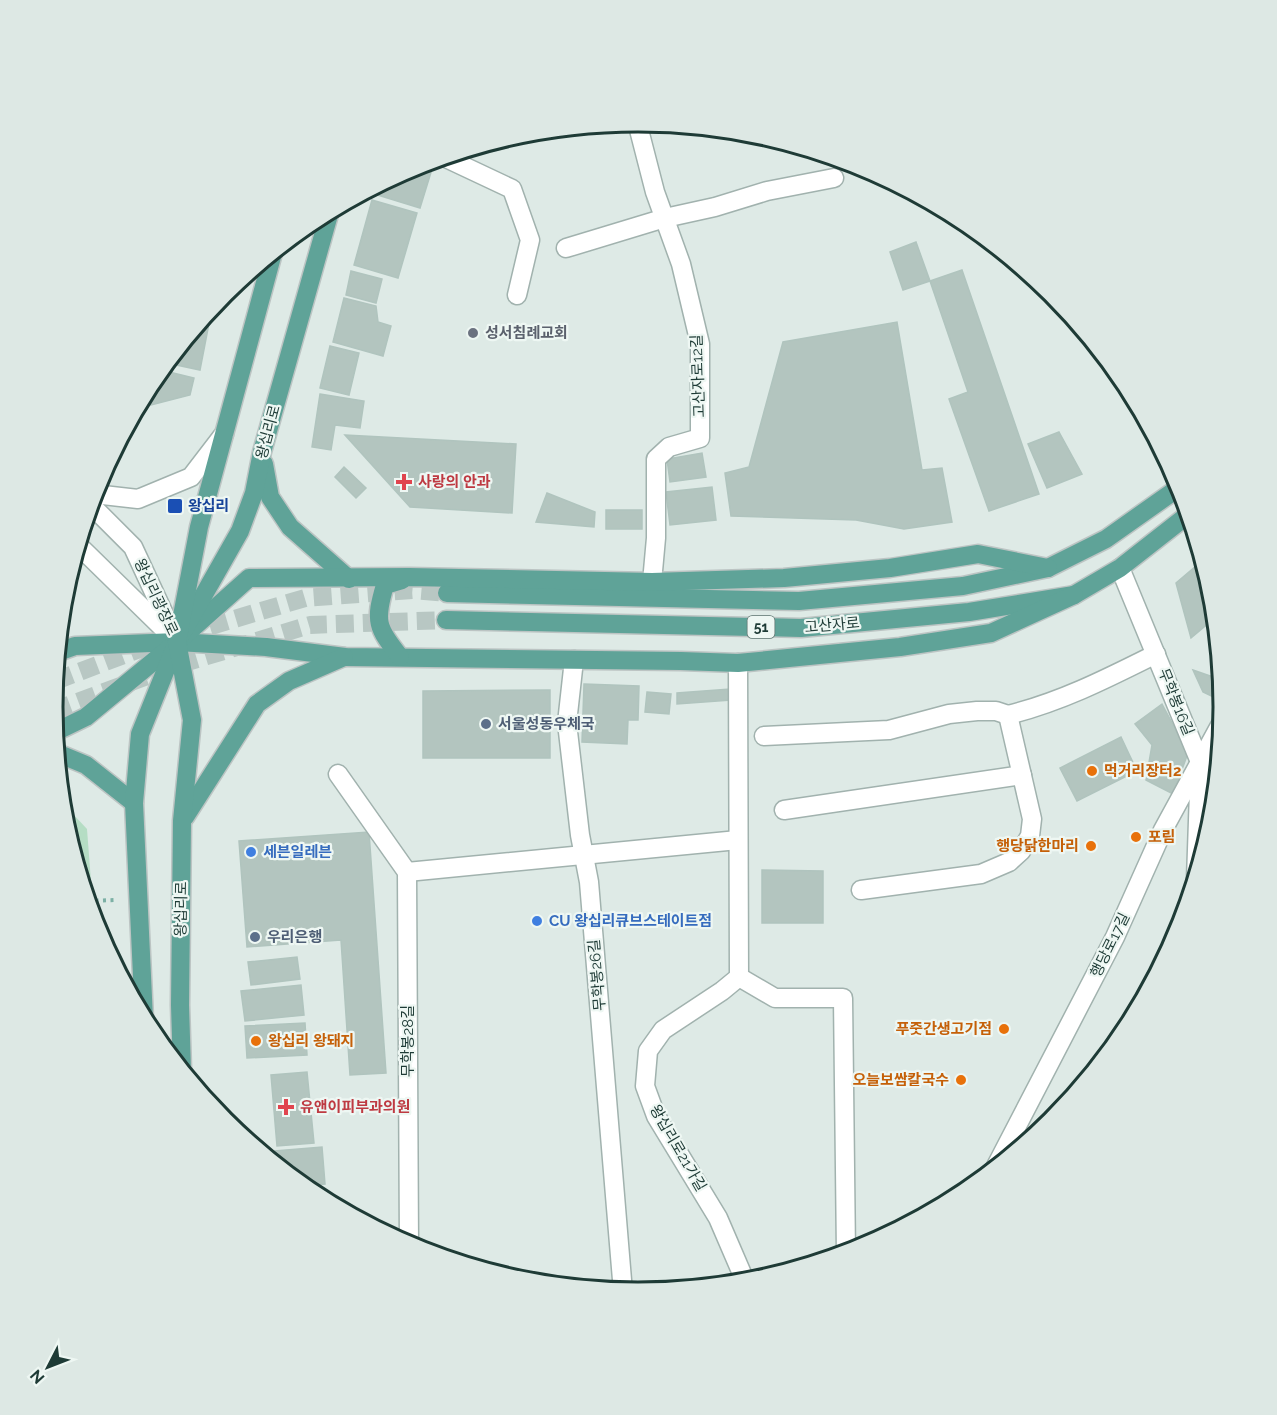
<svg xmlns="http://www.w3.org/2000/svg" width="1277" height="1415" font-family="Raleway,'Noto Sans KR',sans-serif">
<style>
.green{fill:#b5ddc4}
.building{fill:#b3c5bf;stroke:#b0c4be;stroke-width:1.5}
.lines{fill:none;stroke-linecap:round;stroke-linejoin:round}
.major-tunnel{stroke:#b8c7c3;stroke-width:18;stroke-dasharray:18 9;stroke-linecap:butt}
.minor-casing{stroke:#a1b2ae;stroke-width:21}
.major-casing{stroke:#bcc4c3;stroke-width:21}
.path{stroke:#7cb0a5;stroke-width:4;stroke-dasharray:3 4.5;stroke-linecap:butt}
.minor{stroke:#fff;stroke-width:18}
.major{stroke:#5fa398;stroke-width:18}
.worship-dot{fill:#6b7280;stroke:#eef7f3;stroke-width:2}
.health-dot{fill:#e0444e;stroke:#eef7f3;stroke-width:2}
.transit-dot{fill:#1a4fb4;stroke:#eef7f3;stroke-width:2}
.service-dot{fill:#5c6f8a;stroke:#eef7f3;stroke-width:2}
.food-dot{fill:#e8710a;stroke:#eef7f3;stroke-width:2}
.shop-dot{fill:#3f7fe0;stroke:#eef7f3;stroke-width:2}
.labels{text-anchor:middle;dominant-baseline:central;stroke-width:4.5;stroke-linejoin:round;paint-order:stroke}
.shield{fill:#eef7f3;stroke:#5c736f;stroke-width:1.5}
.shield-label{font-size:14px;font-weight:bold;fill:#1e3b36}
.worship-label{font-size:15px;font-weight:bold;fill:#5b616d;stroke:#eef7f3;text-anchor:start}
.street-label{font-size:15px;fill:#1e3b36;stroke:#eef7f3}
.health-label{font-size:15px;font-weight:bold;fill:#be3a42;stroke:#eef7f3;text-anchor:start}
.transit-label{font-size:15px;font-weight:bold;fill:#164399;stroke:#eef7f3;text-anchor:start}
.service-label{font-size:15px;font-weight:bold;fill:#4e5e75;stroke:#eef7f3;text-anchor:start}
.food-label{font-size:15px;font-weight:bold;fill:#c56008;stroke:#eef7f3;text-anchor:start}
.shop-label{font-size:15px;font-weight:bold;fill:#366cbe;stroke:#eef7f3;text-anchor:start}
.rim{fill:none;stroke:#1e3b36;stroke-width:3}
</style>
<rect width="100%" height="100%" fill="#deeae6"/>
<!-- green -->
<polygon class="green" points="62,808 71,812 87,829 94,921 64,821"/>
<!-- building -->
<g class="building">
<polygon points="418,165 432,169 420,208 371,193 372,188"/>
<polygon points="372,200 417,213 398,278 354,265"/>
<polygon points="916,242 930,281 903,290 890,252"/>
<polygon points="962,270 1039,494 989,511 949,399 968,392 930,281"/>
<polygon points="351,271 382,279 376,303 346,295"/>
<polygon points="344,298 376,306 378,322 391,326 383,356 333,342"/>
<polygon points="208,312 211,313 200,370 167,363"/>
<polygon points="897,322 922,470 942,468 952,522 904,529 856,520 731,516 725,473 749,467 783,342"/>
<polygon points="330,346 359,353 349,395 320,388"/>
<polygon points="161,370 194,378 190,395 151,405 155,390 148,388"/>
<polygon points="147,391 149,391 144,411 137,409"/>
<polygon points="320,394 364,401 360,428 335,425 331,450 312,447"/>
<polygon points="1059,432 1082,474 1047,488 1028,444"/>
<polygon points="345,435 516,444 512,513 410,507"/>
<polygon points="702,453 706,477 670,482 667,459"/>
<polygon points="344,467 366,488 356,498 335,477"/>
<polygon points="712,487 716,520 670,525 666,492"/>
<polygon points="547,493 595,512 594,527 536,522"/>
<rect x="606" y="510" width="36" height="19"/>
<polygon points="1203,560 1213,594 1216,617 1191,638 1176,583"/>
<polygon points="1193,670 1222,680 1224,702 1203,692"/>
<polygon points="584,684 639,686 638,720 628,720 627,744 582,742"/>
<polygon points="730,689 731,700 677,704 677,693"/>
<polygon points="550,690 550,758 423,758 423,691"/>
<polygon points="647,692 671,694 669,714 645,712"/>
<polygon points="1162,704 1188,753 1173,794 1146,780 1152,745 1135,724"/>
<polygon points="1121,737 1137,771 1077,801 1060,768"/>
<polygon points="369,832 386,1073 350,1075 341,940 247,947 239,841"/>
<polygon points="762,870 823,871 823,923 762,923"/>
<polygon points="297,957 300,979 251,985 248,962"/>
<polygon points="301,985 304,1015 245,1021 241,991"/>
<polygon points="305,1023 307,1055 247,1058 245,1026"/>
<polygon points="307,1072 314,1143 277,1146 271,1075"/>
<polygon points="322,1147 325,1184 302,1186 261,1152"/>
</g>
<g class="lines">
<!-- major-tunnel -->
<g class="major-tunnel">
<polyline points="184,634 305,598 412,590 447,593"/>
<polyline points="55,681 153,644"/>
<polyline points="53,711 174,666 310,625 446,620"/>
</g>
<defs>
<g id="minor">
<polyline points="637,122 655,192 681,264 700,344 700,438 669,447 656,459 656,538 652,582"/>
<polyline points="444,157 512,189 530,240 517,295"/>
<polyline points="566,248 665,218 715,207 767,191 834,178"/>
<polyline points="94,494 138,499 191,477 224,434"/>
<polyline points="91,505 133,547 177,642"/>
<polyline points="78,545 169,634"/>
<polyline points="1120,568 1200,762 1196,879"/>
<polyline points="574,660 567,723 580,835 589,882 623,1292"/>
<polyline points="738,663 739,977 722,991 663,1030 648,1051 645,1086 656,1116 718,1218 746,1283"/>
<polyline points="764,736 889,730 949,714 977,711 996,711 1008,715"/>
<polyline points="338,774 407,872 409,1246"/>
<polyline points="784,810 1022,775"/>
<polyline points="407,872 738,840"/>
<path d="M 861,890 L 981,874 L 1009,862 L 1021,851 L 1030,836 L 1032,819 L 1008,715 C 1061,702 1108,678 1156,654"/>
<polyline points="739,977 775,998 843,998 846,1254"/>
<polyline points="994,1170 1115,937 1163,830 1223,720"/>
</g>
<g id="major">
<polyline points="264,464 270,497 290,527 349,579"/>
<polyline points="447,593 799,601 963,586 1048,568 1106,539 1181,486"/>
<polyline points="446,620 801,628 969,612 1074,595 1120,568 1189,514"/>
<polyline points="58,652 75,646 177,642 266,647 345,657 681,661 738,663 900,647 991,633 1074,595"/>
<path d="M 400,657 C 377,627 374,622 385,585 L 402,580"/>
<polyline points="55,732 86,717 177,642 249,578 409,577 652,582 784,578 890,568 978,554 1048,568"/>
<polyline points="57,753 86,765 134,803"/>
<polyline points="185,817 257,704 289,681 344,657"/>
<polyline points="144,1019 134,803 140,734 177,642 240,531 254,493 262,452 330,211"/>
<polyline points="182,1070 180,1005 182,821 192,720 177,642 199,527 273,253"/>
</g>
</defs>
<!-- minor casing -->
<use href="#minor" class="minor-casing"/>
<!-- major casing -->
<use href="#major" class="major-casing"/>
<!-- path -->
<polyline class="path" points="88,901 115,900"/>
<!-- minor -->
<use href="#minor" class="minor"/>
<!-- major -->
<use href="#major" class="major"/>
</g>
<!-- markers -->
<circle class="worship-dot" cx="473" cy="333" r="6"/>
<g class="health-dot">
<path d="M401 473h6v6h6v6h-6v6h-6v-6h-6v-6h6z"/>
<path d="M283 1098h6v6h6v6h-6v6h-6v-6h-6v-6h6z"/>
</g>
<rect class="transit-dot" x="167" y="498" width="16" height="16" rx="3"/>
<g class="service-dot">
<circle cx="486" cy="724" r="6"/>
<circle cx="255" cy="937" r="6"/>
</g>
<g class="food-dot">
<circle cx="1092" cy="771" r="6"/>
<circle cx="1136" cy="837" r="6"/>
<circle cx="1091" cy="846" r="6"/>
<circle cx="1004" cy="1029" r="6"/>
<circle cx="256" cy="1041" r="6"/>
<circle cx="961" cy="1080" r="6"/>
</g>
<g class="shop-dot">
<circle cx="251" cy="852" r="6"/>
<circle cx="537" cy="921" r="6"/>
</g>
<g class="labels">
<!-- shield labels -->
<rect class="shield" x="747.5" y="616" width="27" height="22" rx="4.5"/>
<g class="shield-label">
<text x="761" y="627">51</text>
</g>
<!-- worship labels -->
<g class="worship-label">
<text x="485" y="333">성서침례교회</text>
</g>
<!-- street labels -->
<g class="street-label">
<text transform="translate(698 376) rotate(-92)">고산자로12길</text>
<text transform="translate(268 432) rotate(-75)">왕십리로</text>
<text transform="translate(156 597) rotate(65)">왕십리광장로</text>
<text transform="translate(832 625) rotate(-5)">고산자로</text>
<text transform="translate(1176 702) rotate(68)">무학봉16길</text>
<text transform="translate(181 909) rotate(-89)">왕십리로</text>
<text transform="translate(1110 945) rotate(-64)">행당로17길</text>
<text transform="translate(597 975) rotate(-95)">무학봉26길</text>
<text transform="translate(408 1041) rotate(-90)">무학봉28길</text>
<text transform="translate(678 1148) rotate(60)">왕십리로21가길</text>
</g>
<!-- health labels -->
<g class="health-label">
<text x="418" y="482">사랑의 안과</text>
<text x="300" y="1107">유앤이피부과의원</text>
</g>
<!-- transit labels -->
<g class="transit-label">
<text x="188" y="506">왕십리</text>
</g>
<!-- service labels -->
<g class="service-label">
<text x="498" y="724">서울성동우체국</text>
<text x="267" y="937">우리은행</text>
</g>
<!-- food labels -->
<g class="food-label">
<text x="1104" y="771">먹거리장터2</text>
<text x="1148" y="837">포림</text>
<text x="1079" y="846" text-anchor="end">행당닭한마리</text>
<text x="992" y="1029" text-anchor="end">푸줏간생고기점</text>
<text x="268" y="1041">왕십리 왕돼지</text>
<text x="949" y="1080" text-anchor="end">오늘보쌈칼국수</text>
</g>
<!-- shop labels -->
<g class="shop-label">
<text x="263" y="852">세븐일레븐</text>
<text x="549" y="921">CU 왕십리큐브스테이트점</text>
</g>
</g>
<!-- crop -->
<path d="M0 0H1277V1415H0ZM63 707a575 575 0 1 1 1150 0a575 575 0 1 1-1150 0Z" fill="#dde8e4" fill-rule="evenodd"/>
<path class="rim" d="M63 707a575 575 0 1 1 1150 0a575 575 0 1 1-1150 0Z"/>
<!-- north arrow -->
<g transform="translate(48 1367) rotate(228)" stroke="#eef7f3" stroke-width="4.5" paint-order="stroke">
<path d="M0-4.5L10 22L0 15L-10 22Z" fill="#1e3b36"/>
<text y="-9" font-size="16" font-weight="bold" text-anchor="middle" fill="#1e3b36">N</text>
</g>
</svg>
